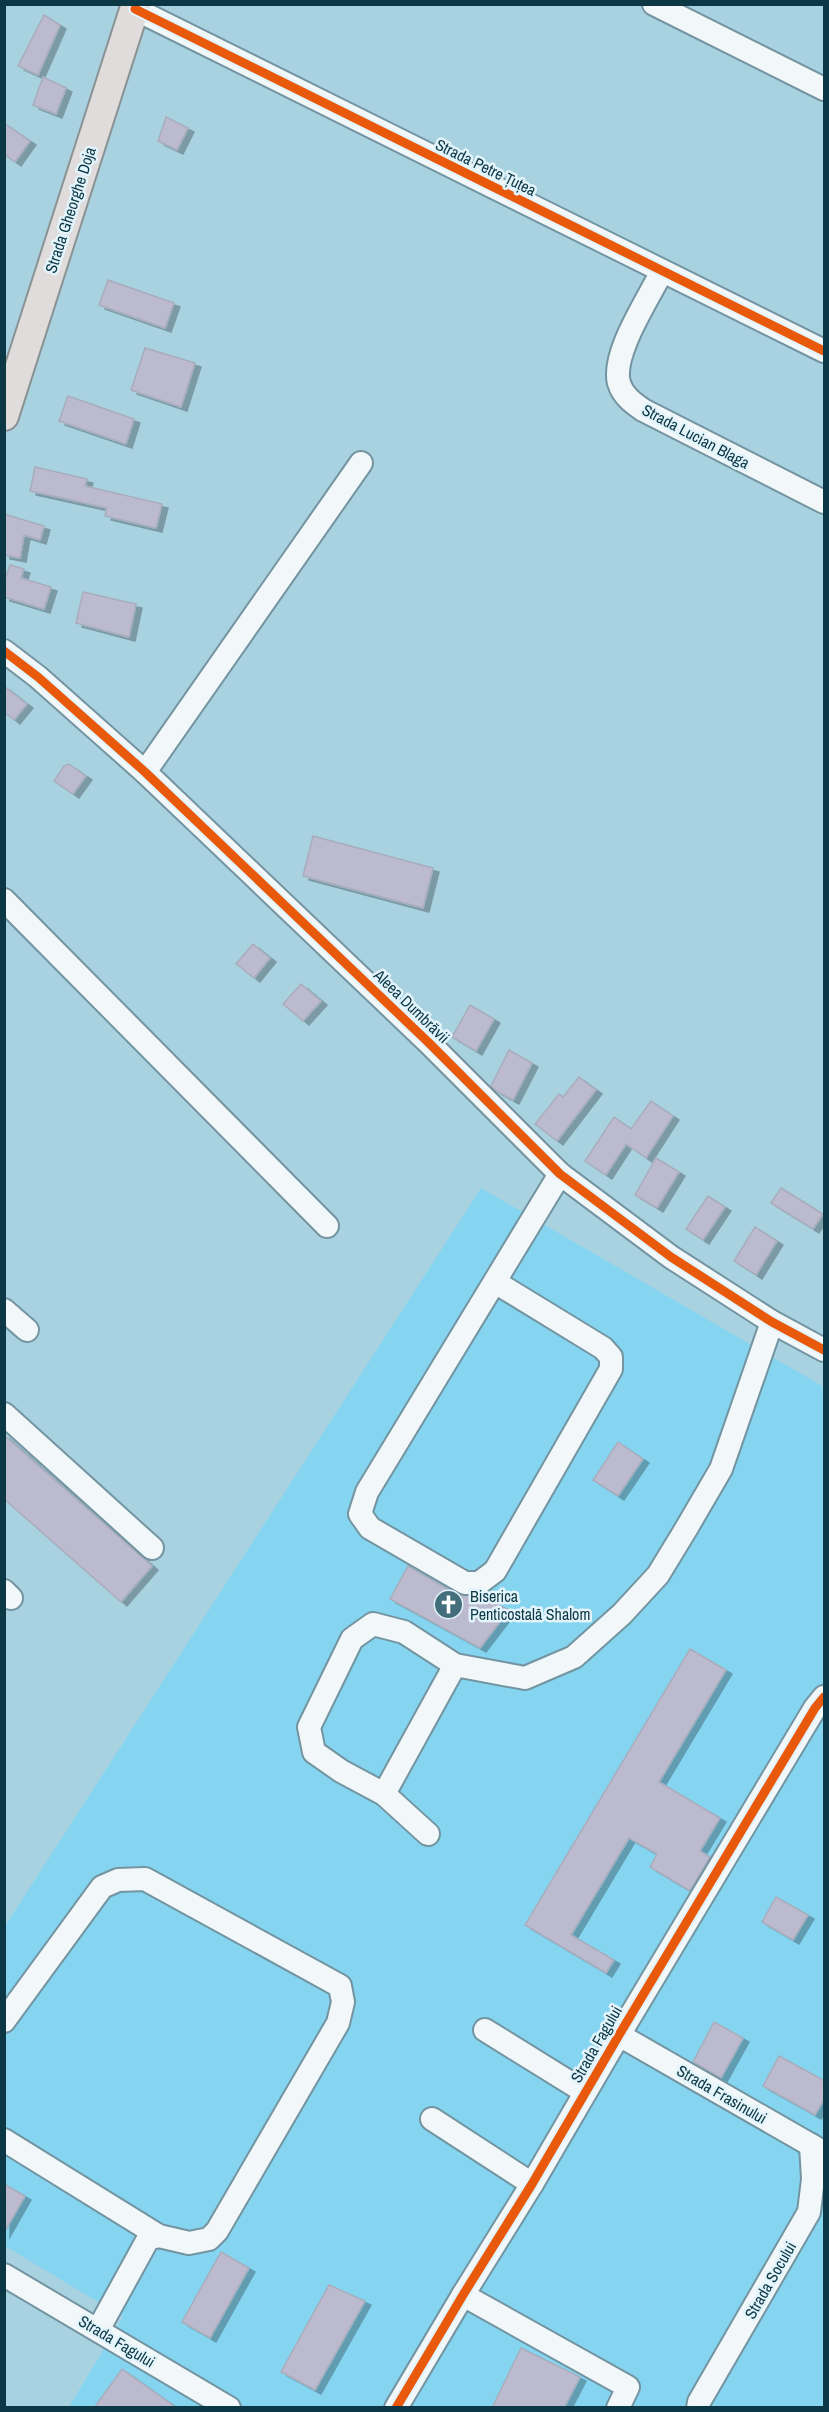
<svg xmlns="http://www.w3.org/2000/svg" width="829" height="2412" font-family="'Archivo Narrow',sans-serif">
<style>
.built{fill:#85d5f1}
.building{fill:#bcbace;stroke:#a8adbc;stroke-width:1.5;filter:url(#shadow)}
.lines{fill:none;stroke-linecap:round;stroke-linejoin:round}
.minor-casing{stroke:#7394a0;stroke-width:26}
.major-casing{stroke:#8a9293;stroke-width:32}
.minor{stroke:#f2f8fa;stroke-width:22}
.major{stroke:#dfdcdb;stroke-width:28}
.cycleway-casing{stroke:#e3f4fb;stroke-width:13}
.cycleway{stroke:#e8590c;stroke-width:9}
.labels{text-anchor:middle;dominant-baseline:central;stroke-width:5;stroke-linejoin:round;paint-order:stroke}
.street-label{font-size:16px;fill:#0c3846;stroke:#e3f4fb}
.poi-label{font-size:16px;fill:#0c3846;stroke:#e3f4fb;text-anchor:start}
</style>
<defs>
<filter id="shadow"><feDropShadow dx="6" dy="4" stdDeviation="0" flood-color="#0004"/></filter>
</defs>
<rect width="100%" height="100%" fill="#a9d2e1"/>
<!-- built -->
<polygon class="built" points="481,1188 824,1387 824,2407 69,2407 123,2317 5,2246 5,1926"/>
<!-- building -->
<g class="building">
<polygon points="44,15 60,25 38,75 18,66"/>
<polygon points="43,77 66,88 56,114 33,105"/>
<polygon points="166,117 188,128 177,150 158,141"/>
<polygon points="4,123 30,141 15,162 4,154"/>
<polygon points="108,280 174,303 165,328 99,305"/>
<polygon points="145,348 195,363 181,407 131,390"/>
<polygon points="68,396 134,419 126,444 59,421"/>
<polygon points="35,467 87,479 85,486 162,504 156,528 105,516 107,508 30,491"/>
<polygon points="4,514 44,526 40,540 24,535 20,558 4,555"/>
<polygon points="10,565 24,569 21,578 51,587 44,609 4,597 4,582"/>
<polygon points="83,592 136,604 129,637 76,623"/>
<polygon points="4,686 27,704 14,720 4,712"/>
<polygon points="69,764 86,776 73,794 54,781 64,766"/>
<polygon points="313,836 433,868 423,908 303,876"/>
<polygon points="253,944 270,958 254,978 236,964"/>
<polygon points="301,984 321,1001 303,1021 283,1004"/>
<polygon points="470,1005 494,1019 476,1051 452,1037"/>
<polygon points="509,1050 532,1063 513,1100 496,1091 491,1086"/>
<polygon points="579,1077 596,1090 557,1141 535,1124 559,1094 563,1097"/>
<polygon points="651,1101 673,1116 646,1158 626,1144 606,1175 585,1161 614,1117 631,1129"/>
<polygon points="656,1158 679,1172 657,1208 635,1195"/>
<polygon points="781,1188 823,1214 813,1229 771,1203"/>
<polygon points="708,1196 725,1207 703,1240 686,1229"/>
<polygon points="755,1227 777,1241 756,1275 734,1261"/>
<polygon points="4,1435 152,1566 121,1602 4,1499"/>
<polygon points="618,1442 643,1459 618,1496 593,1480"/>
<polygon points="408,1566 458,1595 481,1596 509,1610 480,1648 390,1599"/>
<polygon points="690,1649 726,1670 659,1782 720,1818 700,1851 710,1857 690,1891 650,1867 657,1854 629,1838 571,1935 614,1960 606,1973 525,1925"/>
<polygon points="776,1897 808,1915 793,1940 762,1922"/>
<polygon points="714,2022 743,2038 721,2078 693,2062"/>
<polygon points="779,2056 825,2081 825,2098 815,2115 763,2086"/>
<polygon points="4,2184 25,2196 4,2233"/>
<polygon points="221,2252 249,2268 210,2338 182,2322"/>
<polygon points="329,2285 365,2301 315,2390 281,2372"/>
<polygon points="521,2348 580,2377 564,2408 492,2408"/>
<polygon points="122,2369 177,2408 94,2408"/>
</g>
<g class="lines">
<defs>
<g id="minor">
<polyline points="654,4 824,89"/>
<polyline points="135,9 824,351"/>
<path d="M 662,271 C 649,298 611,354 619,383 C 623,396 633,403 643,410 L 824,502"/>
<polyline points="4,651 38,677 145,772 428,1042 560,1174 671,1257 772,1322 824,1350"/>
<polyline points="145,772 361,463"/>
<polyline points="4,900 327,1226"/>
<polyline points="495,1282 603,1348 611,1357 611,1369 495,1571 479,1583 465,1583 370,1528 360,1514 367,1492 560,1174"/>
<polyline points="4,1310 27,1330"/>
<polyline points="4,1414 152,1548"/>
<polyline points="4,1591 11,1598"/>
<polyline points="384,1794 455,1665"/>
<polyline points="428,1834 384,1794 341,1771 314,1752 309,1727 352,1639 373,1624 404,1632 455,1665 525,1678 574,1657 622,1614 658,1575 686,1529 721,1469 772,1322"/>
<polyline points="4,2021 102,1887 118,1880 145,1879 340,1986 343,2002 338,2023 217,2231 209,2239 189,2243 159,2236 4,2140"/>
<polyline points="485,2030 585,2092"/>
<polyline points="619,2035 823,2152"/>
<polyline points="432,2119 532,2184"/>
<polyline points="4,2275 229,2408"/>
<polyline points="463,2295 628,2387 618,2408"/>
<polyline points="98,2330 148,2239 159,2236"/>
<polyline points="396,2408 463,2295 532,2184 619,2035 815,1708 824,1697"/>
<polyline points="698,2408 699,2402 809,2212 813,2179 811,2145"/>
</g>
<polyline id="major" points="4,416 136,4"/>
</defs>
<!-- minor casing -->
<use href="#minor" class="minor-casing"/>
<!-- major casing -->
<use href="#major" class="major-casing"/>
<!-- minor -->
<use href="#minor" class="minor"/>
<!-- major -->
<use href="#major" class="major"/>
<defs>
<g id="cycleway">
<polyline points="135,9 824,351"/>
<polyline points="4,651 38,677 145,772 428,1042 560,1174 671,1257 772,1322 824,1350"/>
<polyline points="396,2408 463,2295 532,2184 619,2035 815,1708 824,1697"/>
</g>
</defs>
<!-- cycleway casing -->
<use href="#cycleway" class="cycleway-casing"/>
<!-- cycleway -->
<use href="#cycleway" class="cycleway"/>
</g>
<!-- icons -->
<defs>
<symbol id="church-disc" viewBox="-11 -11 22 22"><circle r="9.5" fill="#436e7c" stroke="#e3f4fb"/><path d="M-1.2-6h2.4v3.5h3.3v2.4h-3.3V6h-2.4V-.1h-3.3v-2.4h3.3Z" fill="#fff"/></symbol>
</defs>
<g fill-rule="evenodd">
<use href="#church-disc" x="432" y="1588" width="33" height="33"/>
</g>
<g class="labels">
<!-- street labels -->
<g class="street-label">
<text transform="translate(486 167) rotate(26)">Strada Petre Țuțea</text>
<text transform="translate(70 210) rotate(-72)">Strada Gheorghe Doja</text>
<text transform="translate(696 436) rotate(28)">Strada Lucian Blaga</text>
<text transform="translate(412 1006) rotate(44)">Aleea Dumbrăvii</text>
<text transform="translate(596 2044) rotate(-60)">Strada Fagului</text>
<text transform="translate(722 2094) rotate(30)">Strada Frasinului</text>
<text transform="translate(770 2280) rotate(-60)">Strada Socului</text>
<text transform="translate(117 2341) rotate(31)">Strada Fagului</text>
</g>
<!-- poi labels -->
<g class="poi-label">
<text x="470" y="1596">Biserica<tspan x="470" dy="18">Penticostală Shalom</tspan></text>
</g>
</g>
<!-- border -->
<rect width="829" height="2412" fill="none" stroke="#0c3846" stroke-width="12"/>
</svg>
